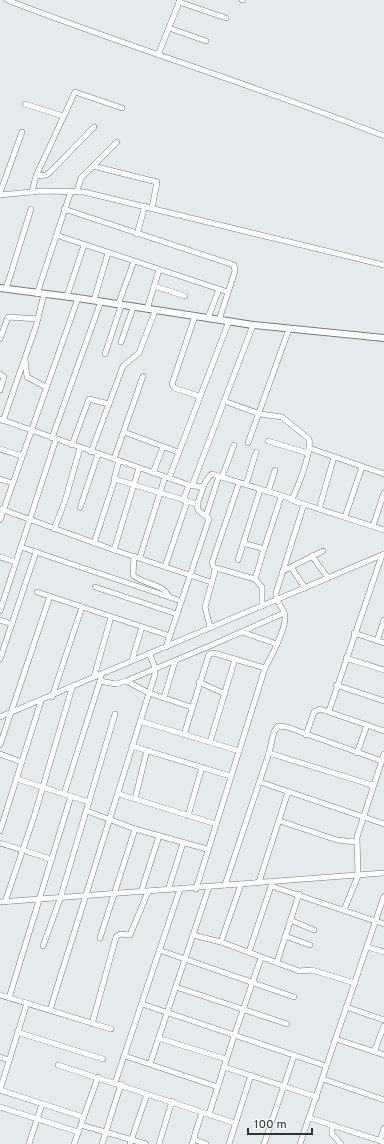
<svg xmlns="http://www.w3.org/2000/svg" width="384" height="1144" font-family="Overpass,sans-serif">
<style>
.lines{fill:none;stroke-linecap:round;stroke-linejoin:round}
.minor-casing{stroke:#757a7c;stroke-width:6}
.tertiary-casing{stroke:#757a7c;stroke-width:8}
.minor{stroke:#fff;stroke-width:5}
.tertiary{stroke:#fff;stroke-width:6}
</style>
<rect width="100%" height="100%" fill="#e5eaed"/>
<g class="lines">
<defs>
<g id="minor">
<path d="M 7,0 C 131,48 260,87 384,136"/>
<polyline points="242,0 243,0"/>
<polyline points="179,2 226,18"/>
<polyline points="169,28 206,41"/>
<polyline points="158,55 180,0"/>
<polyline points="25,104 63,116"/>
<polyline points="93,166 157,182 152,208"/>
<polyline points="36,176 46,175 49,173 94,127"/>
<polyline points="77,191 81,178 117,142"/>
<polyline points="32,192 36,176 75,92 122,108"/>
<polyline points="0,193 22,132"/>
<polyline points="0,195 41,191 84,192 384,265"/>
<polyline points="64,209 234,265 235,271 219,320"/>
<polyline points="137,234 145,206"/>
<polyline points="56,235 228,292"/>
<polyline points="154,286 185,296"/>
<polyline points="6,289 31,209"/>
<polyline points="37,294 71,191"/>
<polyline points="67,296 84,245"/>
<polyline points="94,300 108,253"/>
<polyline points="118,305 134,261"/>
<polyline points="147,309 159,270"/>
<polyline points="195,316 172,384 174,388 199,396"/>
<polyline points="208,318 219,289"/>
<polyline points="0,339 8,317 38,319"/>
<polyline points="121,342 133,308"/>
<polyline points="105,354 121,306"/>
<polyline points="25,359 27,377 46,387"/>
<polyline points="0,374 4,377 0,390"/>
<path d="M 0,419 L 189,485 L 201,487 C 207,484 206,477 212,474 L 292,499 C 298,487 312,451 309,439 L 282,417 L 260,414 L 224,401"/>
<polyline points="3,421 36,326 44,294"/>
<polyline points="124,432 178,452"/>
<polyline points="52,438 101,301"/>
<polyline points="268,441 308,453"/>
<polyline points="248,443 289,329"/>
<polyline points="72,445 89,399 109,404"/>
<polyline points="309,448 384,474"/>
<polyline points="0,449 22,456"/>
<polyline points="91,452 123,366 139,353 155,311"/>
<polyline points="114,459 143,376"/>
<polyline points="153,473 163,447"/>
<polyline points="222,477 234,445"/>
<polyline points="169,478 229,321"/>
<polyline points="0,479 12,483"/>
<polyline points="114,479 119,461"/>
<polyline points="246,485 256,452"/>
<polyline points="192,486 253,325"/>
<polyline points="268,492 275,470"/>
<polyline points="183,500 189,485"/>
<polyline points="291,500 384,530"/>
<polyline points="197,505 204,485"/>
<polyline points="80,508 98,454"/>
<polyline points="1,509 114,550 211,582"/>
<polyline points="319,509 334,457"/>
<polyline points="206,516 219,476"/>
<polyline points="345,517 362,467"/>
<polyline points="0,520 78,298"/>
<polyline points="373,526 384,493"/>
<polyline points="54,529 65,501 80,448"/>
<polyline points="94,543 115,479 197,504 198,510 209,519 166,647"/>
<polyline points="243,543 264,549 281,497"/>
<polyline points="21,547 181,601"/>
<polyline points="114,550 139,468"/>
<path d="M 134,556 L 133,575 C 144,585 163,583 169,597"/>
<polyline points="312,556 328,578"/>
<polyline points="0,557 16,562"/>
<polyline points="140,557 165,477"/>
<polyline points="238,560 260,490"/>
<polyline points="165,567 187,502"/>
<polyline points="291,567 305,588"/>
<polyline points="216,568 255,579"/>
<polyline points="283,571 323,551"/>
<polyline points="95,587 177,614"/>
<polyline points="37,592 170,636"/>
<polyline points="262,606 262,587 255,579 264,549"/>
<polyline points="0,611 56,439"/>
<polyline points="0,620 12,624"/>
<polyline points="210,627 205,607 215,571 212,563 239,483"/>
<polyline points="242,632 277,644"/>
<polyline points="354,633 384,643"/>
<polyline points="377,641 384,620"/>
<polyline points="346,658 384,670"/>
<polyline points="0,659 36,552"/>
<polyline points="132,660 142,627"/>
<polyline points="94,677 111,617"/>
<polyline points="100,681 116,684 126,681 212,645 284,613"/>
<polyline points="126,681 149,693 191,707"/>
<polyline points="199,682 225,694"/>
<polyline points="336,685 384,701"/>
<polyline points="52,697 82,607"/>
<polyline points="164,698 175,661"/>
<polyline points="329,711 382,555"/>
<polyline points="0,717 384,554"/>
<polyline points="140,721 239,751"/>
<polyline points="184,735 209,654 214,653 265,668"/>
<polyline points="306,735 314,712 320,709 384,731"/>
<polyline points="210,742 235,659"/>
<polyline points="0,745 50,596"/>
<polyline points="132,746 230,776"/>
<polyline points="269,753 372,785"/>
<polyline points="357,753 367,725"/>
<polyline points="0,754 22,762"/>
<polyline points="17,779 89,802"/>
<polyline points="260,782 384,824"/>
<polyline points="64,794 101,678"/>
<polyline points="119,794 216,824"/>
<polyline points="135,799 147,750"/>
<polyline points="87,811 135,829 207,849"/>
<polyline points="188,816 202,767"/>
<polyline points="280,821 337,840 356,842"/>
<polyline points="0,831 41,701"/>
<polyline points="0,843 48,858 51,861 9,998"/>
<polyline points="51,861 71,796"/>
<polyline points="259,882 288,792"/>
<polyline points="225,885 269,753 274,732 278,726 287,727 382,761"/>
<polyline points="271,886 384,924"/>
<path d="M 196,889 L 265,668 C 271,657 286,628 285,616 C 284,607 275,603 276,593 L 304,504"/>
<polyline points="168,890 183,843"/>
<polyline points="141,892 159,836"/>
<polyline points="0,902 384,873"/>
<polyline points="5,902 34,817 72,688"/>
<polyline points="344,910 358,876 357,837 384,754"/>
<polyline points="290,920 314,930"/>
<polyline points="193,935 221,942 299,971 312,970 355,983"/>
<polyline points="285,936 310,945"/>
<polyline points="100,938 135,829"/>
<polyline points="221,942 241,884"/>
<polyline points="43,946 60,899 115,714"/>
<polyline points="368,947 384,952"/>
<polyline points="159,950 294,997"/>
<polyline points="249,952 272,883"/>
<polyline points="277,962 299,894"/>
<polyline points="176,987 287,1024"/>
<polyline points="0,995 111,1029"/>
<polyline points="142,1004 326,1066"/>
<polyline points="346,1007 384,1020"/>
<polyline points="50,1010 155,674 154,665 149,653"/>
<polyline points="92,1024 116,937 120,934 130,935 148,892"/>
<polyline points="17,1032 103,1059"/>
<polyline points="158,1038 226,1059"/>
<polyline points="336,1039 384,1055"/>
<polyline points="374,1052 384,1026"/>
<polyline points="125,1056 218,1087"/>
<polyline points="0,1057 9,1060"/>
<polyline points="150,1064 209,887"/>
<polyline points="58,1065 235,1123"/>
<polyline points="224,1067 317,1097"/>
<polyline points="323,1079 384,1100"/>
<polyline points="115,1083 180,889"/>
<polyline points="0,1090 27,1003"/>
<polyline points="0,1090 83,1117"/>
<polyline points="0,1107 78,1132"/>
<polyline points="209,1114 234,1036 261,958"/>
<polyline points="310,1118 384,1142"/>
<polyline points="81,1125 146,1144"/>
<polyline points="332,1125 332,1134 341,1144"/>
<polyline points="194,1139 206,1144"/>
<polyline points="380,1141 384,1128"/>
<polyline points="29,1144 42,1104"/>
<polyline points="74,1144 98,1077"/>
<polyline points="102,1144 121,1084"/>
<polyline points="130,1144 147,1094"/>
<polyline points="159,1144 172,1101"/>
<polyline points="192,1144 202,1112"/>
<polyline points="229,1144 251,1075"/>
<polyline points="264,1144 294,1056"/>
<polyline points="300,1144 384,896"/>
</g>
<polyline id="tertiary" points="0,288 78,298 253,325 384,338"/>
</defs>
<!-- minor casing -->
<use href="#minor" class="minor-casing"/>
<!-- tertiary casing -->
<use href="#tertiary" class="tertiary-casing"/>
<!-- minor -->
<use href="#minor" class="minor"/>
<!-- tertiary -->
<use href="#tertiary" class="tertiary"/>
</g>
<!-- scale -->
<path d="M248 1128v6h64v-6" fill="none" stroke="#303233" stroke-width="2"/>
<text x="254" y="1128" font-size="12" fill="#303233" stroke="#f2f8fa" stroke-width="3" paint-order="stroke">100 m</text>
</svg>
